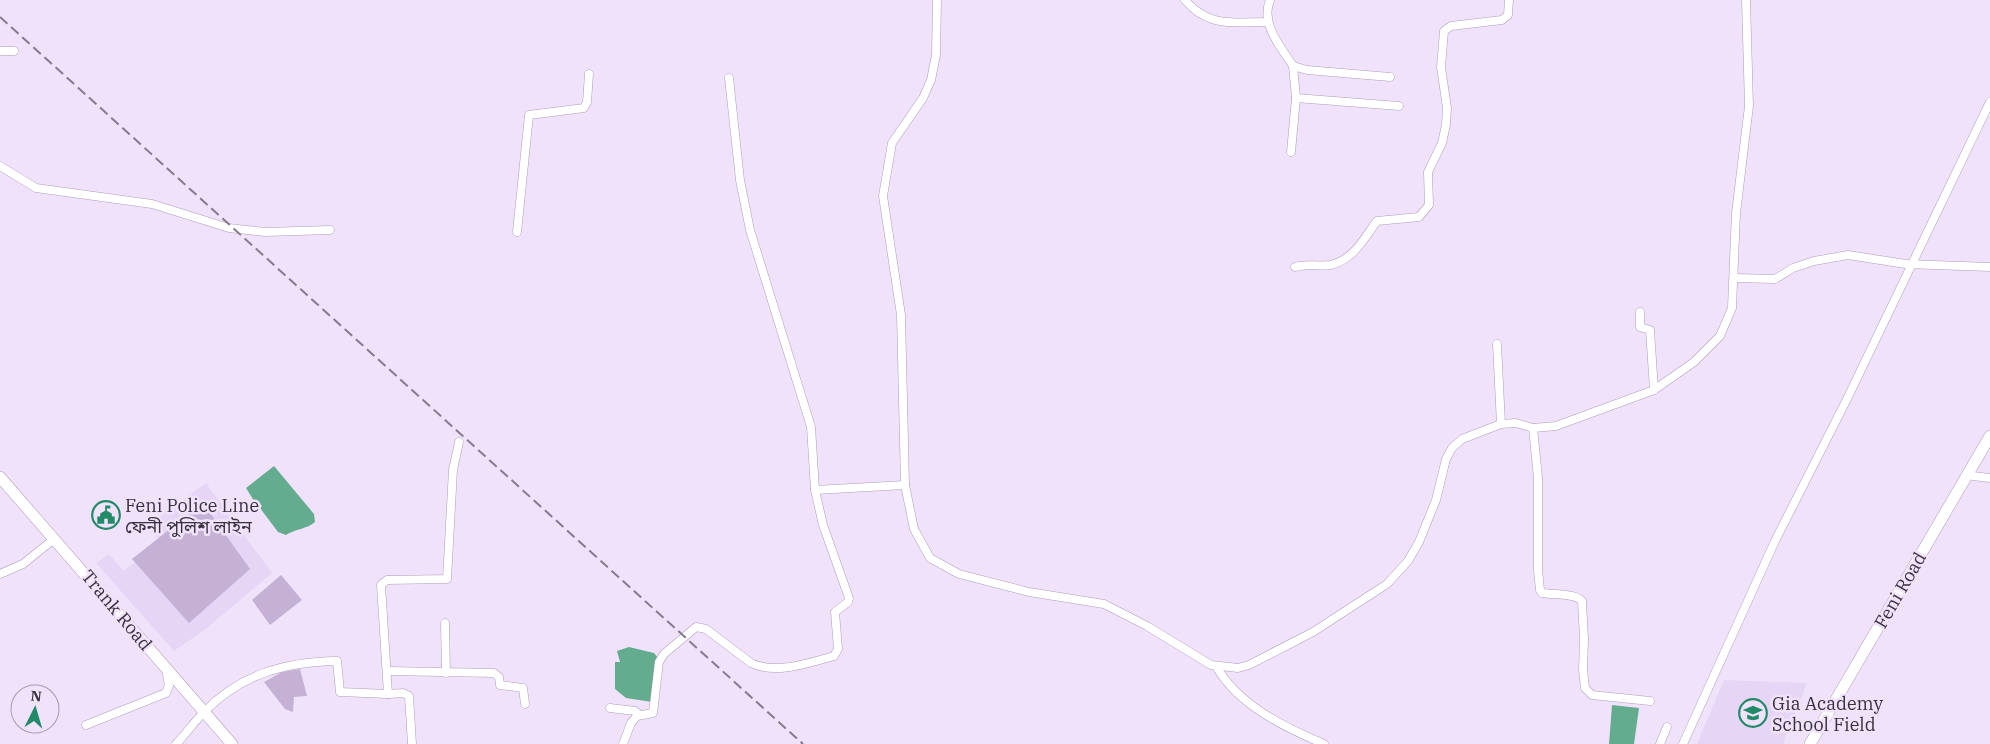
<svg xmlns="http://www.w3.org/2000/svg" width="1990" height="744" font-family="'IBM Plex Serif','Noto Sans Bengali',serif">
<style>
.built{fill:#e6d5f5}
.green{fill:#c4b1d3}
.water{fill:#64ac8e}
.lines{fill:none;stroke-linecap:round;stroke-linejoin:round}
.minor-casing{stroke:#ac9eb7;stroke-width:9}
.secondary-casing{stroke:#ac9eb7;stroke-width:12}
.minor{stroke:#fff;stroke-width:8}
.secondary{stroke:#fff;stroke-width:11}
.rail{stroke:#857b8c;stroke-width:2;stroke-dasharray:10 5;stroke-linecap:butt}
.labels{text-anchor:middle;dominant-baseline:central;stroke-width:5;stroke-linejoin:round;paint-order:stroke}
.poi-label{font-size:18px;fill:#37313b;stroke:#f1e2fc;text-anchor:start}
.street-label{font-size:18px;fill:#37313b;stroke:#f1e2fc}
</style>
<rect width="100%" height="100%" fill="#f1e2fc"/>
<!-- built -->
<g class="built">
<polygon points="206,483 272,573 207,628 174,651 96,563 109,554 124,571 160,542 149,525"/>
<polygon points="1724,680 1807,683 1783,744 1697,744"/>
</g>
<!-- green -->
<g class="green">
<polygon points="203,503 250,569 189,623 132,559"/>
<polygon points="281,575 302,600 270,625 252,600"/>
<polygon points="300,669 307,696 294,697 293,712 285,709 264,682 282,672"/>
</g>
<!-- water -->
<g class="water">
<path d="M 274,466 L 314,514 L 315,522 C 307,529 295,529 286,535 L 278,532 L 260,508 L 262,506 L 259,503 L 256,504 L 246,488 Z"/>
<polygon points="629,647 654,653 658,658 652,702 626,698 615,689 615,662 620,662 617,651"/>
<polygon points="1612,705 1639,708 1634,744 1609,744"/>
</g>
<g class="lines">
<defs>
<g id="minor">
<polyline points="937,0 936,55 931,80 923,98 892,143 883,196 901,315 905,485 914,529 930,558 959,574 1029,592 1104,604 1147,626 1211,665 1238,668 1249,665 1313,632 1387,584 1408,561 1419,542 1436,500 1446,459 1452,448 1462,439 1501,424 1516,423 1533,428 1556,426 1654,390 1694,362 1720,336 1732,308 1736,213 1749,106 1746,0"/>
<path d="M 1185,0 C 1208,28 1235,22 1268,22"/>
<path d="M 1270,0 C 1260,24 1281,47 1293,66 L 1307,70 L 1390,77"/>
<polyline points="0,51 14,51"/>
<polyline points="1296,98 1399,106"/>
<polyline points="1291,152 1296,98 1293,66"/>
<polyline points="0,166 36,188 152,204 229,228 265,232 330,230"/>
<polyline points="517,232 529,115 584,108 587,102 589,74"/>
<path d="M 1295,267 C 1307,263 1318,267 1330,265 C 1354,260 1364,238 1377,221 L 1419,217 L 1429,205 L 1428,172 L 1442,143 L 1446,125 L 1447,108 L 1441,67 L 1444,31 L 1451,26 L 1502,20 L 1508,15 L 1509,0"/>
<polyline points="1735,278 1775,279 1793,268 1814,261 1848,255 1906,264 1990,267"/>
<polyline points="1640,312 1640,327 1650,330 1654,390"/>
<polyline points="1497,344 1501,424"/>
<path d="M 1533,428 L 1538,478 L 1538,570 L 1540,590 L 1542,593 C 1553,595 1575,593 1582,601 L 1584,639 L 1583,670 L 1585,688 L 1592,695 L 1650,701"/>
<polyline points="1973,476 1990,478"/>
<polyline points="815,490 905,485"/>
<polyline points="0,574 23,564 54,539"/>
<polyline points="445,623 446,673"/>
<path d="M 1216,666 C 1238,705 1284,727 1324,744"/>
<polyline points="387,671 494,673 499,677 500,685 523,688 525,704"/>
<polyline points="388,694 403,693 409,696 412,744"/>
<polyline points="610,708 635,711 640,715"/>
<polyline points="86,725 166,693 169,685 166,669"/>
<path d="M 176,744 C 186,734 194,722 204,712 C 241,674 285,662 337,661 L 340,692 L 388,694 L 381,585 L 387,580 L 447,579 L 453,470 L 459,442"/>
<path d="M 623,744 L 631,723 L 637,716 L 653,713 L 659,662 L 664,654 L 696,627 L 706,629 L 751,663 C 775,675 809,663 834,656 L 838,649 L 835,612 L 848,602 L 849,598 L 823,525 L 815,490 L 811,427 L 750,230 L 740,180 L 729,78"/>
<polyline points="1660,744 1667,727"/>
<polyline points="1683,744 1775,541 1847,399 1990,102"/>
</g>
<g id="secondary">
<polyline points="0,477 232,744"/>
<polyline points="1810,744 1990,436"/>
</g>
</defs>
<!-- minor casing -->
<use href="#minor" class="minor-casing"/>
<!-- secondary casing -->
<use href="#secondary" class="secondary-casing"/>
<!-- minor -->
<use href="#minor" class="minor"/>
<!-- secondary -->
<use href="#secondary" class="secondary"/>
<!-- rail -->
<polyline class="rail" points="0,17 803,744"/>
</g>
<!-- icons -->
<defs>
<symbol id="civic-ring" viewBox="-11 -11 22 22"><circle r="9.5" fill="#f1e2fc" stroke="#218a67" stroke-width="1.5"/><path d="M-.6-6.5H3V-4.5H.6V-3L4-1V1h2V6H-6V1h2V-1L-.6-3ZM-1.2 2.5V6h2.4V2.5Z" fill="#218a67"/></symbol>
<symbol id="school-ring" viewBox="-11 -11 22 22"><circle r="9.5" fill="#f1e2fc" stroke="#218a67" stroke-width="1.5"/><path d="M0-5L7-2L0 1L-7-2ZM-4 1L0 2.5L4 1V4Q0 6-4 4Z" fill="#218a67"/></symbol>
</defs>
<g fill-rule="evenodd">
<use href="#civic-ring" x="90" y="499" width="32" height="32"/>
<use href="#school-ring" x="1737" y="697" width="32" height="32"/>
</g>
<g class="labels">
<!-- poi labels -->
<g class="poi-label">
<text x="125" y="505">Feni Police Line<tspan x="125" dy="21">ফেনী পুলিশ লাইন</tspan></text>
<text x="1772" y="703">Gia Academy<tspan x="1772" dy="21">School Field</tspan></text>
</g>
<!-- street labels -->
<g class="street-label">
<text transform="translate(1900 590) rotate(-60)">Feni Road</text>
<text transform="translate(117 610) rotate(50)">Trank Road</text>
</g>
</g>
<!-- north arrow -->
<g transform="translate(35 709) rotate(5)"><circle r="24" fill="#f1e2fc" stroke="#a79baf"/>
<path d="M0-4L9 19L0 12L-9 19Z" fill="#218a67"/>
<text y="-8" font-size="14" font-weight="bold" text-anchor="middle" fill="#37313b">N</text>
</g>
</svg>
